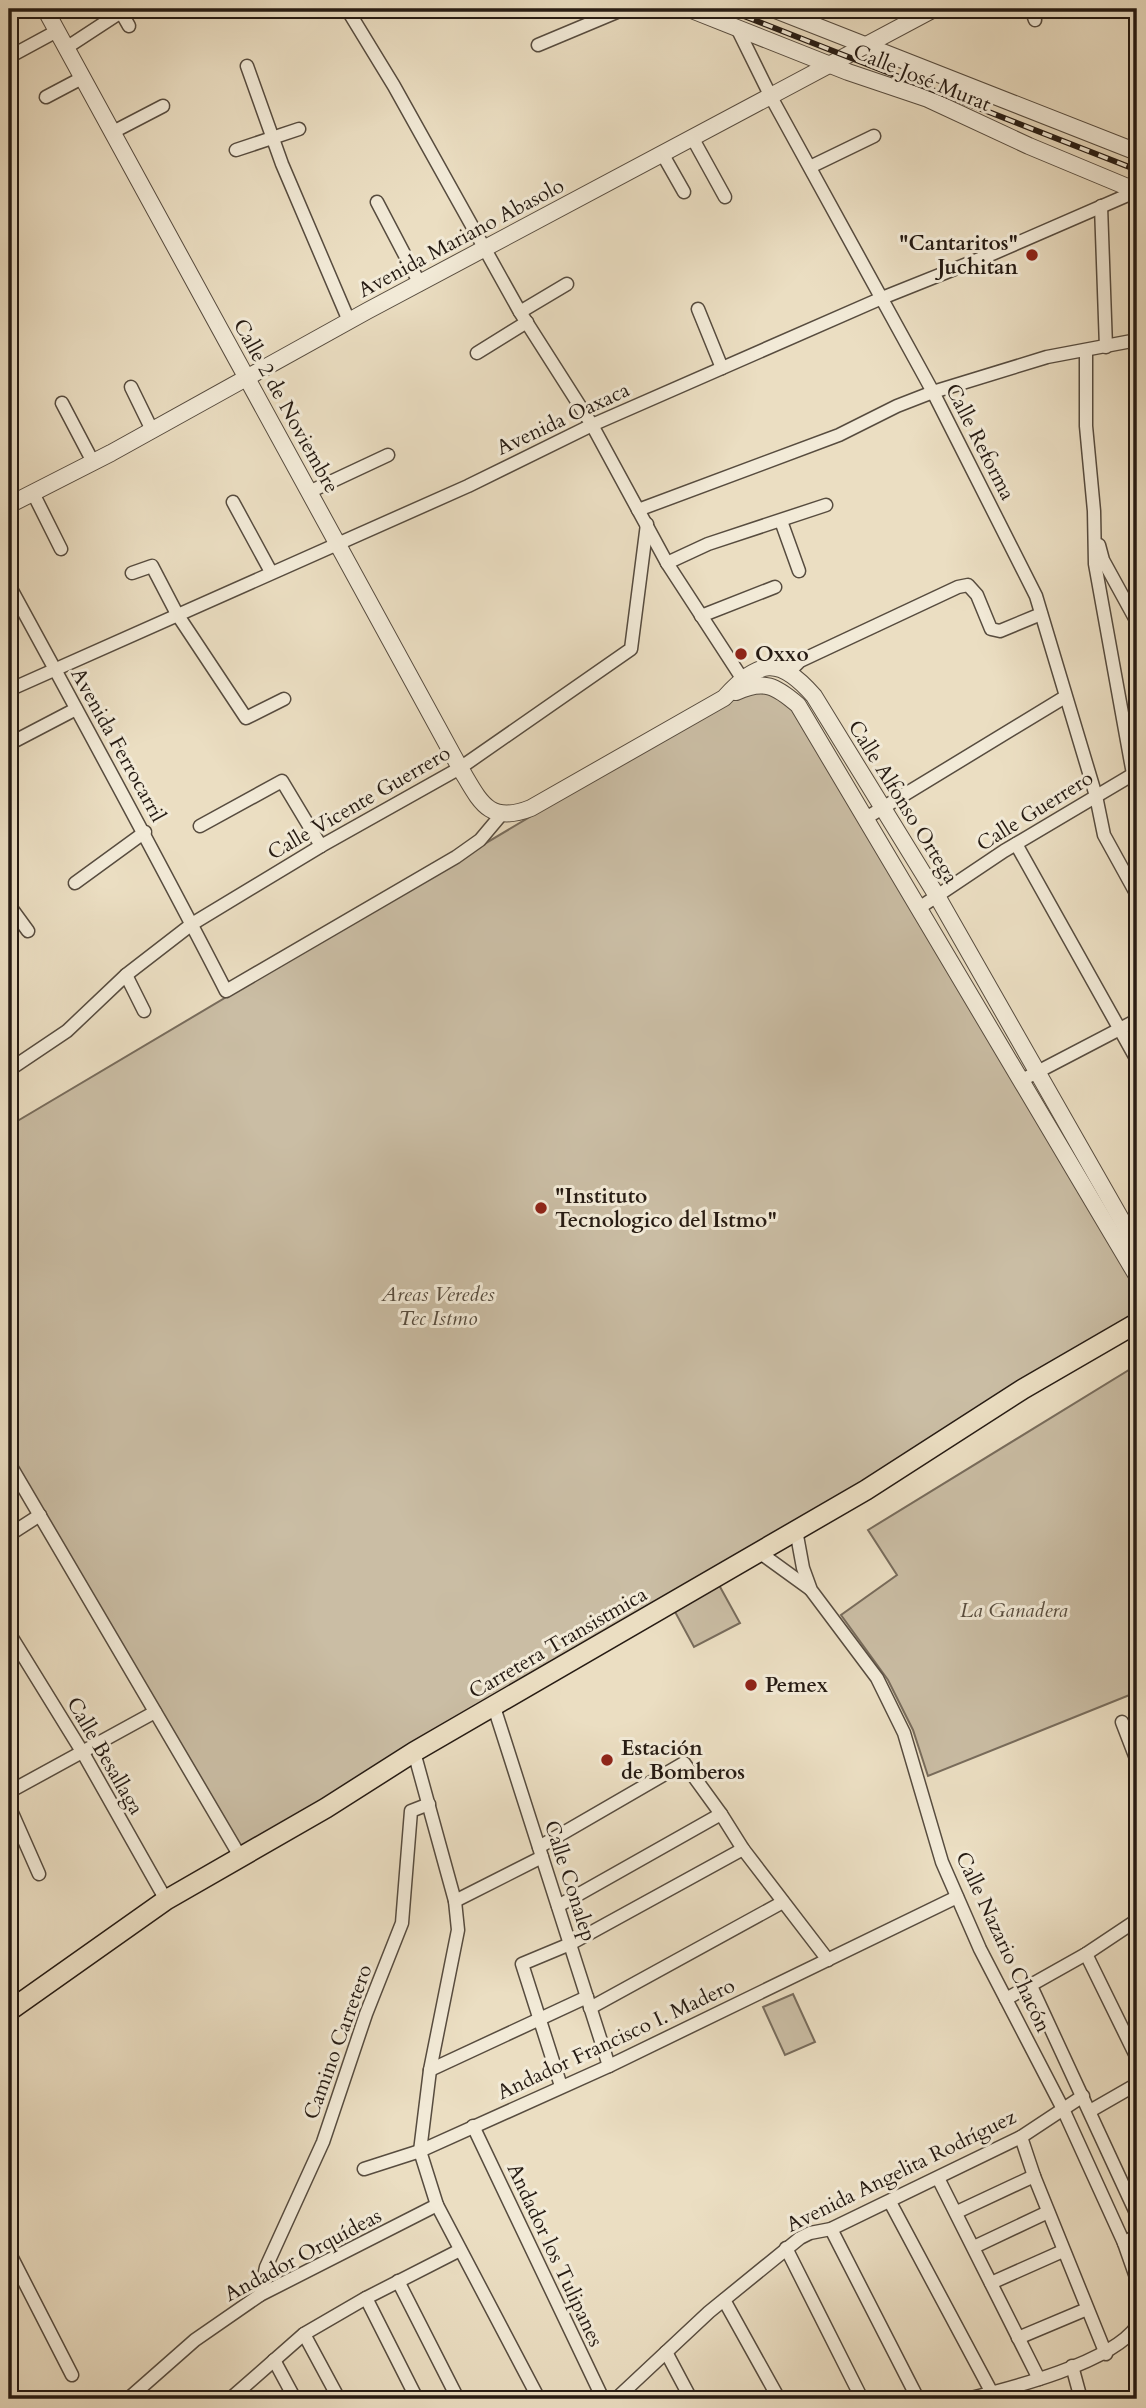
<svg xmlns="http://www.w3.org/2000/svg" width="1146" height="2408" font-family="Cardo,serif">
<style>
.green{fill:#cabda4;stroke:#786c5c;stroke-width:2}
.lines{fill:none;stroke-linecap:round;stroke-linejoin:round}
.stream{stroke:#746858;stroke-width:3.5}
.minor-casing{stroke:#574c3f;stroke-width:15}
.tertiary-casing{stroke:#574c3f;stroke-width:18}
.primary-casing{stroke:#261b13;stroke-width:22}
.minor{stroke:#f2ead7;stroke-width:12}
.tertiary{stroke:#f2ead7;stroke-width:16}
.primary{stroke:#ebdec2;stroke-width:19}
.rail-casing{stroke:#261b13;stroke-width:6}
.rail{stroke:#f2ead7;stroke-width:3.5;stroke-dasharray:10;stroke-linecap:butt}
.poi-dot{fill:#8f2418;stroke:#f2ead7;stroke-width:2.5}
.labels{text-anchor:middle;dominant-baseline:central;stroke-width:6;stroke-linejoin:round;paint-order:stroke}
.street-label{font-size:21px;fill:#261b13;stroke:#f2ead7}
.poi-label{font-size:21px;font-weight:bold;fill:#261b13;stroke:#f2ead7;text-anchor:start}
.park-label{font-size:21px;font-style:italic;fill:#574c3e;stroke:#f2ead7}
</style>
<rect width="100%" height="100%" fill="#ebdec2"/>
<filter id="stains"><feTurbulence type="fractalNoise" baseFrequency=".00286" numOctaves="4"/><feColorMatrix values="0 0 0 0 .2 0 0 0 0 .09 0 0 0 0 .02 0 0 0 .5 -.17"/></filter>
<radialGradient id="worn" r=".72"><stop offset=".6" stop-color="#630" stop-opacity="0"/><stop offset="1" stop-color="#630" stop-opacity=".3"/></radialGradient>
<!-- green -->
<g class="green">
<polygon points="754,684 780,690 1137,1277 1137,1323 241,1858 9,1455 9,1126"/>
<polygon points="1137,1365 1137,1692 928,1776 913,1730 888,1680 841,1615 897,1575 868,1530"/>
<polygon points="719,1585 740,1623 694,1647 674,1610"/>
<polygon points="793,1994 815,2042 785,2055 763,2007"/>
</g>
<g class="lines">
<!-- stream -->
<polyline class="stream" points="760,14 761,12"/>
<defs>
<g id="minor">
<polyline points="347,9 394,86 520,312 592,425 667,563 747,686"/>
<polyline points="1031,9 1035,20"/>
<polyline points="737,28 771,97 933,392 1036,596 1096,796 1104,835 1137,895"/>
<polyline points="538,45 624,9"/>
<polyline points="66,48 121,12 129,26"/>
<polyline points="9,57 57,31"/>
<polyline points="247,66 282,164 349,321"/>
<polyline points="46,97 82,78"/>
<polyline points="113,132 163,106"/>
<polyline points="693,139 725,197"/>
<polyline points="236,150 299,129"/>
<polyline points="663,155 684,192"/>
<polyline points="810,167 874,136"/>
<polyline points="377,202 420,284"/>
<polyline points="1101,206 1106,347"/>
<polyline points="698,309 722,368"/>
<polyline points="520,312 567,284"/>
<polyline points="1086,351 1086,426 1094,511 1095,564 1133,774"/>
<polyline points="477,353 527,322"/>
<polyline points="131,387 152,430"/>
<polyline points="62,403 93,462"/>
<polyline points="309,492 388,455"/>
<polyline points="33,493 61,549"/>
<polyline points="233,502 271,572"/>
<polyline points="638,510 839,435 897,406 933,392 1047,357 1137,340"/>
<polyline points="781,521 799,571"/>
<polyline points="1099,545 1103,560 1137,622"/>
<polyline points="667,563 708,544 826,505"/>
<polyline points="132,573 152,566 177,614 246,718 284,699"/>
<path d="M 9,585 C 82,719 156,854 226,991 L 456,857 L 480,840 L 501,815"/>
<polyline points="701,616 775,587"/>
<polyline points="789,672 800,661 958,587 968,585 977,595 991,629 1000,631 1041,614"/>
<polyline points="9,690 468,486 592,425 882,298 992,254 1137,191"/>
<polyline points="9,744 76,709"/>
<polyline points="866,818 1065,697"/>
<polyline points="200,826 282,781 321,846"/>
<polyline points="1016,844 1137,1060"/>
<polyline points="75,883 145,832"/>
<polyline points="9,905 28,931"/>
<polyline points="919,908 1004,851 1137,772"/>
<polyline points="126,975 144,1011"/>
<polyline points="9,1070 67,1031 126,975 192,924 321,846 460,768 631,649 647,524"/>
<polyline points="1022,1080 1137,1020"/>
<polyline points="9,1463 241,1858"/>
<polyline points="796,1530 803,1568 811,1590 877,1678 904,1733 942,1862 980,1949 1063,2109 1124,2243 1137,2280"/>
<polyline points="9,1535 40,1515"/>
<polyline points="759,1552 810,1589"/>
<polyline points="9,1633 83,1753 166,1900"/>
<polyline points="494,1707 609,2066"/>
<polyline points="1122,1722 1137,1761"/>
<polyline points="414,1752 455,1901 458,1930 430,2070 420,2151 437,2205 539,2399"/>
<polyline points="9,1792 155,1712"/>
<polyline points="9,1806 39,1874"/>
<polyline points="539,1847 684,1763 721,1814 743,1849 828,1960"/>
<polyline points="455,1901 542,1857"/>
<polyline points="558,1906 721,1814"/>
<polyline points="1086,1954 1137,2058"/>
<polyline points="1031,1986 1137,2215"/>
<polyline points="1006,1999 1086,1954 1137,1920"/>
<polyline points="590,2008 783,1902"/>
<polyline points="430,2070 587,1997"/>
<polyline points="561,2086 522,1964 570,1944 743,1849"/>
<polyline points="1090,2111 1137,2084"/>
<polyline points="473,2126 603,2399"/>
<polyline points="1021,2137 1034,2176 1106,2354"/>
<polyline points="364,2169 420,2151 609,2066 957,1897"/>
<polyline points="938,2178 1039,2379"/>
<polyline points="890,2202 992,2393"/>
<polyline points="957,2212 1034,2176"/>
<polyline points="831,2229 918,2399"/>
<polyline points="1124,2243 1137,2235"/>
<polyline points="974,2247 1048,2212"/>
<polyline points="786,2248 862,2399"/>
<polyline points="9,2252 72,2375"/>
<polyline points="398,2281 458,2399"/>
<polyline points="991,2283 1063,2251"/>
<polyline points="260,2295 266,2267 323,2142 366,2014 402,1923 411,1811 429,1804"/>
<polyline points="366,2298 417,2399"/>
<polyline points="724,2300 779,2399"/>
<polyline points="304,2334 339,2399"/>
<polyline points="1018,2338 1087,2309"/>
<polyline points="666,2352 691,2399"/>
<polyline points="274,2360 295,2399"/>
<polyline points="1072,2366 1081,2399"/>
<polyline points="128,2399 195,2340 260,2295 437,2205"/>
<polyline points="230,2399 304,2334 366,2298 460,2250"/>
<polyline points="616,2399 709,2312 800,2238 810,2233 831,2229 1021,2137 1083,2096"/>
<path d="M 967,2399 C 1012,2388 1111,2363 1137,2326"/>
</g>
<g id="tertiary">
<path d="M 45,9 L 460,768 C 480,801 488,825 531,808 L 724,698 C 759,660 778,655 814,696 L 937,896 L 1137,1247"/>
<polyline points="689,9 848,72 928,99 1029,146 1137,191"/>
<polyline points="773,9 1137,152"/>
<polyline points="9,505 111,453 367,311 934,9"/>
<path d="M 736,692 C 764,679 776,686 798,705 L 1137,1276"/>
</g>
<polyline id="primary" points="9,2011 166,1900 326,1808 414,1752 866,1490 1023,1389 1137,1323"/>
</defs>
<!-- minor casing -->
<use href="#minor" class="minor-casing"/>
<!-- tertiary casing -->
<use href="#tertiary" class="tertiary-casing"/>
<!-- primary casing -->
<use href="#primary" class="primary-casing"/>
<!-- minor -->
<use href="#minor" class="minor"/>
<!-- tertiary -->
<use href="#tertiary" class="tertiary"/>
<!-- primary -->
<use href="#primary" class="primary"/>
<defs>
<polyline id="rail" points="726,9 1137,170"/>
</defs>
<!-- rail casing -->
<use href="#rail" class="rail-casing"/>
<!-- rail -->
<use href="#rail" class="rail"/>
</g>
<!-- markers -->
<g class="poi-dot">
<circle cx="1032" cy="255" r="7"/>
<circle cx="741" cy="654" r="7"/>
<circle cx="541" cy="1208" r="7"/>
<circle cx="751" cy="1685" r="7"/>
<circle cx="607" cy="1760" r="7"/>
</g>
<g class="labels">
<!-- street labels -->
<g class="street-label">
<text transform="translate(922 78) rotate(22)">Calle José Murat</text>
<text transform="translate(461 238) rotate(-28)">Avenida Mariano Abasolo</text>
<text transform="translate(286 406) rotate(61)">Calle 2 de Noviembre</text>
<text transform="translate(563 419) rotate(-25)">Avenida Oaxaca</text>
<text transform="translate(980 442) rotate(63)">Calle Reforma</text>
<text transform="translate(118 745) rotate(61)">Avenida Ferrocarril</text>
<text transform="translate(903 802) rotate(58)">Calle Alfonso Ortega</text>
<text transform="translate(359 803) rotate(-30)">Calle Vicente Guerrero</text>
<text transform="translate(1035 811) rotate(-32)">Calle Guerrero</text>
<text transform="translate(558 1643) rotate(-30)">Carretera Transistmica</text>
<text transform="translate(105 1756) rotate(60)">Calle Besallaga</text>
<text transform="translate(570 1881) rotate(72)">Calle Conalep</text>
<text transform="translate(1003 1942) rotate(65)">Calle Nazario Chacón</text>
<text transform="translate(616 2039) rotate(-25)">Andador Francisco I. Madero</text>
<text transform="translate(338 2042) rotate(-70)">Camino Carretero</text>
<text transform="translate(901 2171) rotate(-26)">Avenida Angelita Rodríguez</text>
<text transform="translate(303 2255) rotate(-28)">Andador Orquídeas</text>
<text transform="translate(555 2255) rotate(65)">Andador los Tulipanes</text>
</g>
<!-- poi labels -->
<g class="poi-label">
<text x="1018" y="243" text-anchor="end">"Cantaritos"<tspan x="1018" dy="24">Juchitan</tspan></text>
<text x="755" y="654">Oxxo</text>
<text x="555" y="1196">"Instituto<tspan x="555" dy="24">Tecnologico del Istmo"</tspan></text>
<text x="765" y="1685">Pemex</text>
<text x="621" y="1748">Estación<tspan x="621" dy="24">de Bomberos</tspan></text>
</g>
<!-- park labels -->
<g class="park-label">
<text x="438" y="1294">Areas Veredes<tspan x="438" dy="24">Tec Istmo</tspan></text>
<text x="1014" y="1610">La Ganadera</text>
</g>
</g>
<!-- margin -->
<rect width="1146" height="2408" fill="none" stroke="#ebdec2" stroke-width="35"/>
<rect x="10" y="10" width="1125" height="2387" fill="none" stroke="#261b13" stroke-width="3.5"/>
<rect x="18" y="18" width="1111" height="2373" fill="none" stroke="#261b13" stroke-width="2"/>
<rect width="100%" height="100%" filter="url(#stains)"/>
<rect width="100%" height="100%" fill="url(#worn)"/>
</svg>
